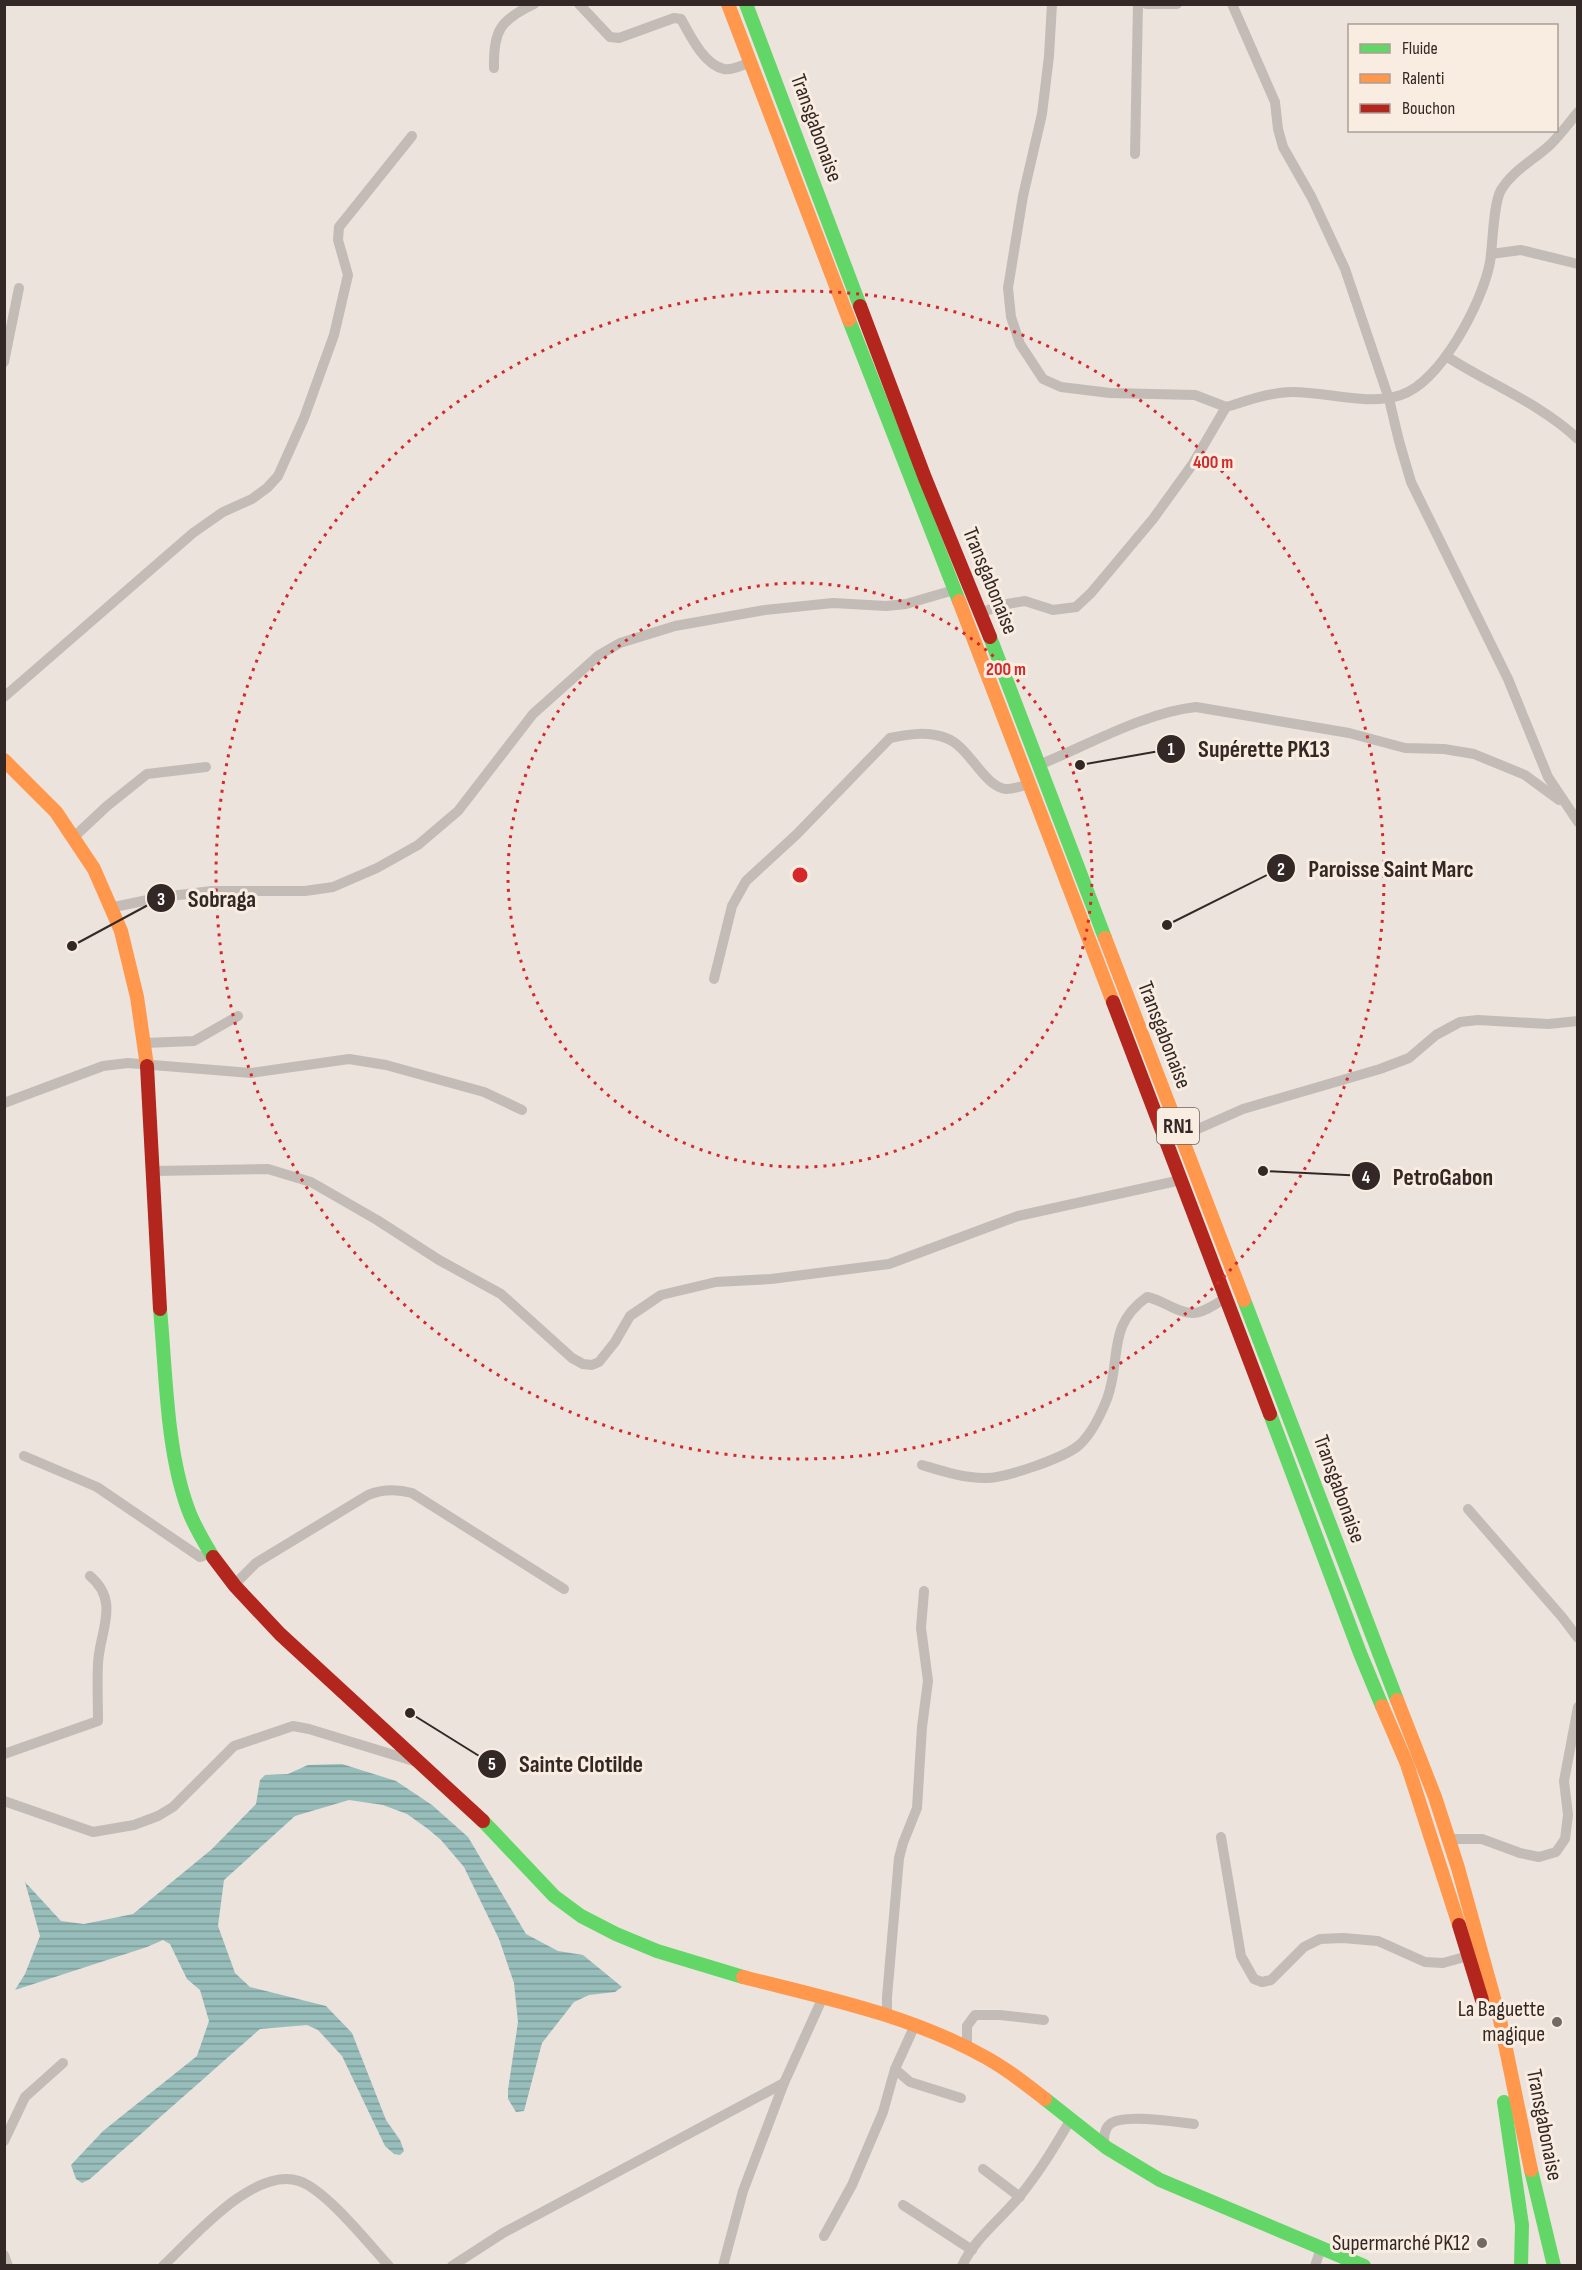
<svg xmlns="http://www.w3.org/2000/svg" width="1582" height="2270" font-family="'Sofia Sans Condensed',sans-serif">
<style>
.water{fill:url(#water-rules)}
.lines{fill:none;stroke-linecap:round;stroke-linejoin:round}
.street{stroke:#c3bbb6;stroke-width:10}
.fast{stroke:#63d668;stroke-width:14}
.slow{stroke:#ff974d;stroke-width:14}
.jam{stroke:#b3261e;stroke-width:14}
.ring{fill:none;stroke:#d62828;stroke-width:3;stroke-dasharray:3 6}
.poi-dot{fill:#736965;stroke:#f9ede2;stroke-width:2}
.labels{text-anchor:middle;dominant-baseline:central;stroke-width:6;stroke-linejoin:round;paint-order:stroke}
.shield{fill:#f9ede2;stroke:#6e635e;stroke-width:1.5}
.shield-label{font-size:21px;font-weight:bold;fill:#332825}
.street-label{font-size:22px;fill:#332825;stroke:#f9ede2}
.poi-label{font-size:22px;fill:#332825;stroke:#f9ede2;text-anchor:end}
.centre{fill:#d62828;stroke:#f9ede2;stroke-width:3}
.ring-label{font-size:18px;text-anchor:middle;font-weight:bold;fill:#d62828;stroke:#f9ede2;stroke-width:6;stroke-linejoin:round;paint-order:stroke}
.leader{fill:none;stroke:#332825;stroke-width:2}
.callout-dot{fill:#332825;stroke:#f9ede2;stroke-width:2}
.mark-label{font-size:18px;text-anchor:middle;font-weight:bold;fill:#fff}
.callout-label{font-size:24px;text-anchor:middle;font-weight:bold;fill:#332825;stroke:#f9ede2;stroke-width:6;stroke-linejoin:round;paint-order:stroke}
</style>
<defs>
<pattern id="water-rules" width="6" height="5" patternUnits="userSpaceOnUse" patternTransform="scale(1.5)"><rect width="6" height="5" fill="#98bebb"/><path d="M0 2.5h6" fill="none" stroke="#7d9a98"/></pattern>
</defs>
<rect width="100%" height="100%" fill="#ebe3dc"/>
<!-- water -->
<polygon class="water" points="342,1764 396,1781 432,1805 468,1837 526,1934 558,1951 583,1955 622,1987 615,1992 589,1995 574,2002 542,2043 524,2111 516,2112 508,2099 508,2090 518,2022 514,1983 499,1939 464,1867 441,1840 428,1829 407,1814 383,1805 349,1800 295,1816 224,1880 218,1926 235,1973 250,1987 326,2006 352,2033 386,2120 400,2140 404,2151 400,2155 394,2154 385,2146 342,2056 318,2030 307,2025 260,2029 90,2179 82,2183 76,2179 71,2165 103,2131 197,2056 209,2021 200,1990 187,1979 170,1944 163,1940 147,1947 15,1990 25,1974 40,1936 25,1882 61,1921 84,1924 133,1914 212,1849 256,1804 260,1780 265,1775 288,1774 308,1765"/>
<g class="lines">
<!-- street -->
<g class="street">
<path d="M 579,4 L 610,37 L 619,38 L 674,18 L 681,19 C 690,35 704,65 724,69 C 733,71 744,64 752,62"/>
<polyline points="1052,4 1049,56 1042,114 1023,196 1008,288 1011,317 1020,344 1043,379 1061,387 1110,393 1195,395 1226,407"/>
<polyline points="1146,4 1177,4"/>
<polyline points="1232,4 1275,102 1278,129 1283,147 1312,198 1345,269 1389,399 1399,441 1411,482 1508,679 1548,777 1578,822"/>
<path d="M 494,68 C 493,31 500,20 534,4"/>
<polyline points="1135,154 1138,4"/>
<polyline points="1491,254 1521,250 1578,264"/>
<path d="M 1446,356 C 1489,384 1540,403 1578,439"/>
<polyline points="4,362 19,288"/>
<path d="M 979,613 L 1007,604 L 1025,601 L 1053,610 L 1076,607 L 1091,593 L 1153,519 L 1192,465 L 1226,407 C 1247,401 1270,392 1293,392 C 1328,392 1367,406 1401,395 C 1441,382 1483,301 1490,262 C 1493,244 1493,204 1501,190 C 1513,170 1534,160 1551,144 C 1561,134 1569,123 1578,112"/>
<polyline points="4,697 193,533 223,512 252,499 267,488 278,476 304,418 334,335 348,275 338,240 339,227 412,136"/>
<path d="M 1039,765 C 1086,746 1146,712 1196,707 L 1349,733 L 1405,748 L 1444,749 L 1474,754 L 1525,775 L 1559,800"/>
<polyline points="75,836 107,806 147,774 206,767"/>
<polyline points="114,907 162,897 212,891 305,891 333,887 377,868 418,845 458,811 533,714 599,655 620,643 675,626 765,610 833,603 886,606 906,604 954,590"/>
<path d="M 714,979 L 732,906 L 746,881 L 797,834 L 890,738 C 909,734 928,731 946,738 C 969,746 984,787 1006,789 C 1014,789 1022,786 1029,784"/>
<polyline points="145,1043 194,1041 238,1016"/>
<polyline points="4,1103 103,1066 128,1063 251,1073 349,1059 386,1065 484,1092 522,1110"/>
<polyline points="1182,1136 1243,1109 1380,1069 1409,1058 1436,1035 1460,1022 1478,1020 1548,1024 1578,1021"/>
<polyline points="154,1171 268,1169 311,1182 377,1220 439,1260 501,1294 572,1358 583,1364 592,1365 599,1362 615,1342 630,1316 661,1295 716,1282 771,1279 889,1264 1018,1216 1181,1180"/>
<polyline points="24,1456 97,1487 200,1557 211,1553"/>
<path d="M 922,1465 C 942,1471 963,1478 984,1478 C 1004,1479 1063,1458 1078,1446 C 1090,1436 1101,1414 1107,1399 C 1122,1359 1106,1326 1147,1297 C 1163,1300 1177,1313 1192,1313 C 1204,1313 1217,1303 1227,1297"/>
<polyline points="1468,1509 1562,1617 1578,1638"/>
<path d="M 235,1584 L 256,1563 L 368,1495 C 383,1489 397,1489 412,1493 L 564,1589"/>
<path d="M 4,1754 L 98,1721 C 98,1702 97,1683 98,1664 C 99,1632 121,1602 90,1576"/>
<polyline points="4,1801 93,1832 134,1825 158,1816 173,1807 234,1746 293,1726 309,1729 417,1762"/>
<polyline points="1221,1837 1241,1956 1254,1979 1262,1982 1271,1980 1304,1947 1320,1939 1343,1938 1378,1941 1425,1962 1443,1963 1468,1956"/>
<polyline points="1449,1839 1482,1839 1520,1853 1539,1857 1556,1852 1565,1839 1568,1815 1564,1781 1578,1707"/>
<polyline points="887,2016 887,1997 899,1858 903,1843 917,1808 922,1727 928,1681 921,1628 924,1591"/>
<polyline points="967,2047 967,2026 975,2015 1000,2015 1044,2020"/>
<polyline points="895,2069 910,2082 961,2098"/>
<polyline points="4,2141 25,2097 63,2063"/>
<path d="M 1104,2145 C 1104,2137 1104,2129 1110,2124 C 1123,2113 1176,2122 1194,2124"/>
<polyline points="983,2169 1020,2197"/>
<polyline points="903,2205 972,2250"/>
<polyline points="824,2236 852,2185 883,2112 895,2069 915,2025"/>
<polyline points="4,2255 8,2266"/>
<path d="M 163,2266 C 193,2238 254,2166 299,2181 C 326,2190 368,2243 389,2266"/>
<polyline points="452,2266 503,2233 784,2083"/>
<polyline points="723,2266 743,2191 784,2083 823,1997"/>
<path d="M 962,2266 C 974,2239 1001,2219 1019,2197 C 1039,2173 1055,2146 1071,2119"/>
<polyline points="1315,2266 1321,2248"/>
</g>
<!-- fast -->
<g class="fast">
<polyline points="746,4 860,306"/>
<polyline points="849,320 959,601"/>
<polyline points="990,637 1105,938"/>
<polyline points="1244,1300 1397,1700"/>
<path d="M 160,1309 C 166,1372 166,1449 188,1509 C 194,1526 204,1542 213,1557"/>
<polyline points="1270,1414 1360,1653 1382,1706"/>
<polyline points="483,1821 554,1896 581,1916 616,1934 657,1951 743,1977"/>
<polyline points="1045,2099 1107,2148 1160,2180 1364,2266"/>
<polyline points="1504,2102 1522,2225 1521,2266"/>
<polyline points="1531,2170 1554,2266"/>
</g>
<!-- slow -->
<g class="slow">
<polyline points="728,4 849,320"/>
<polyline points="959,601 1113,1002"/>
<polyline points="4,760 56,812 94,869 121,931 137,997 147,1066"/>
<polyline points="1105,938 1244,1300"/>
<polyline points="1397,1700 1435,1797 1458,1868 1500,2020 1531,2170"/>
<polyline points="1382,1706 1407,1764 1459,1925"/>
<path d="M 743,1977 C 825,1998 910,2015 985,2057 C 1007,2069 1026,2084 1045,2099"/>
</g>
<!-- jam -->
<g class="jam">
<polyline points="860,306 925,478 990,637"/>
<polyline points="1113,1002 1270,1414"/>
<polyline points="147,1066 160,1309"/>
<polyline points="213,1557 235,1586 280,1634 483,1821"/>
<polyline points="1459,1925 1482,2000"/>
</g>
</g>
<!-- distance rings -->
<g class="ring">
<circle cx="800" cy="875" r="292"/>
<circle cx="800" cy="875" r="584"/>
</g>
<!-- markers -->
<g class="poi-dot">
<circle cx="1557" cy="2022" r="6"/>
<circle cx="1482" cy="2243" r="6"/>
</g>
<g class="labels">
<!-- shield labels -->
<rect class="shield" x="1157" y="1108" width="42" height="36" rx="4.5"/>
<g class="shield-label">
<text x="1178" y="1126">RN1</text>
</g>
<!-- street labels -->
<g class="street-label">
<text transform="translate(816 128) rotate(70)">Transgabonaise</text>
<text transform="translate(990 581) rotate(68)">Transgabonaise</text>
<text transform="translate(1164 1035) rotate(69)">Transgabonaise</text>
<text transform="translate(1339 1489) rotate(70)">Transgabonaise</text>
<text transform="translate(1544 2125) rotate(79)">Transgabonaise</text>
</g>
<!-- poi labels -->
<g class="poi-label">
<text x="1545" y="2009">La Baguette<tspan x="1545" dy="25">magique</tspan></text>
<text x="1470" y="2243">Supermarché PK12</text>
</g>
</g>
<circle cx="800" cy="875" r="9" class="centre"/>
<g class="ring-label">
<text x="1213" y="468">400 m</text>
<text x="1006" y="675">200 m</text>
</g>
<!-- callouts -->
<path class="leader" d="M1080 765L1171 749M1167 925L1281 868M72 946L161 898M1263 1171L1366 1176M410 1713L492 1764"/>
<g class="callout-dot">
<circle cx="1080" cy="765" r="6"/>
<circle cx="1167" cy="925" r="6"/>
<circle cx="72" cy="946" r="6"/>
<circle cx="1263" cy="1171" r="6"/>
<circle cx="410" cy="1713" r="6"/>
<circle cx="1171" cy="749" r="15"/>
<circle cx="1281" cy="868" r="15"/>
<circle cx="161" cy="898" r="15"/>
<circle cx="1366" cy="1176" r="15"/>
<circle cx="492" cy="1764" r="15"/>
</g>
<g class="mark-label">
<text x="1171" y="755">1</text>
<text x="1281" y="875">2</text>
<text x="161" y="905">3</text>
<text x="1366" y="1183">4</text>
<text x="492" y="1770">5</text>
</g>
<g class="callout-label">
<text x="1264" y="757">Supérette PK13</text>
<text x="1391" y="877">Paroisse Saint Marc</text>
<text x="222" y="907">Sobraga</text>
<text x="1443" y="1185">PetroGabon</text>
<text x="581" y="1772">Sainte Clotilde</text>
</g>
<!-- border -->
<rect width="1582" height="2270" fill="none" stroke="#332825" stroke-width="12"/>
<!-- legend -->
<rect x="1348" y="24" width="210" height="108" fill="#f9ede2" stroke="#aa9e96" stroke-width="1.5"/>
<rect x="1360" y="44" width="30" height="9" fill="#63d668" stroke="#aa9e96" stroke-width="1.5"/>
<text x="1402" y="54" font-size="18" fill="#332825">Fluide</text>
<rect x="1360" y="74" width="30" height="9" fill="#ff974d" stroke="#aa9e96" stroke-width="1.5"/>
<text x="1402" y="84" font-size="18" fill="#332825">Ralenti</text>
<rect x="1360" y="104" width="30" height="9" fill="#b3261e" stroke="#aa9e96" stroke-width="1.5"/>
<text x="1402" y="114" font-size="18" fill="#332825">Bouchon</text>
</svg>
